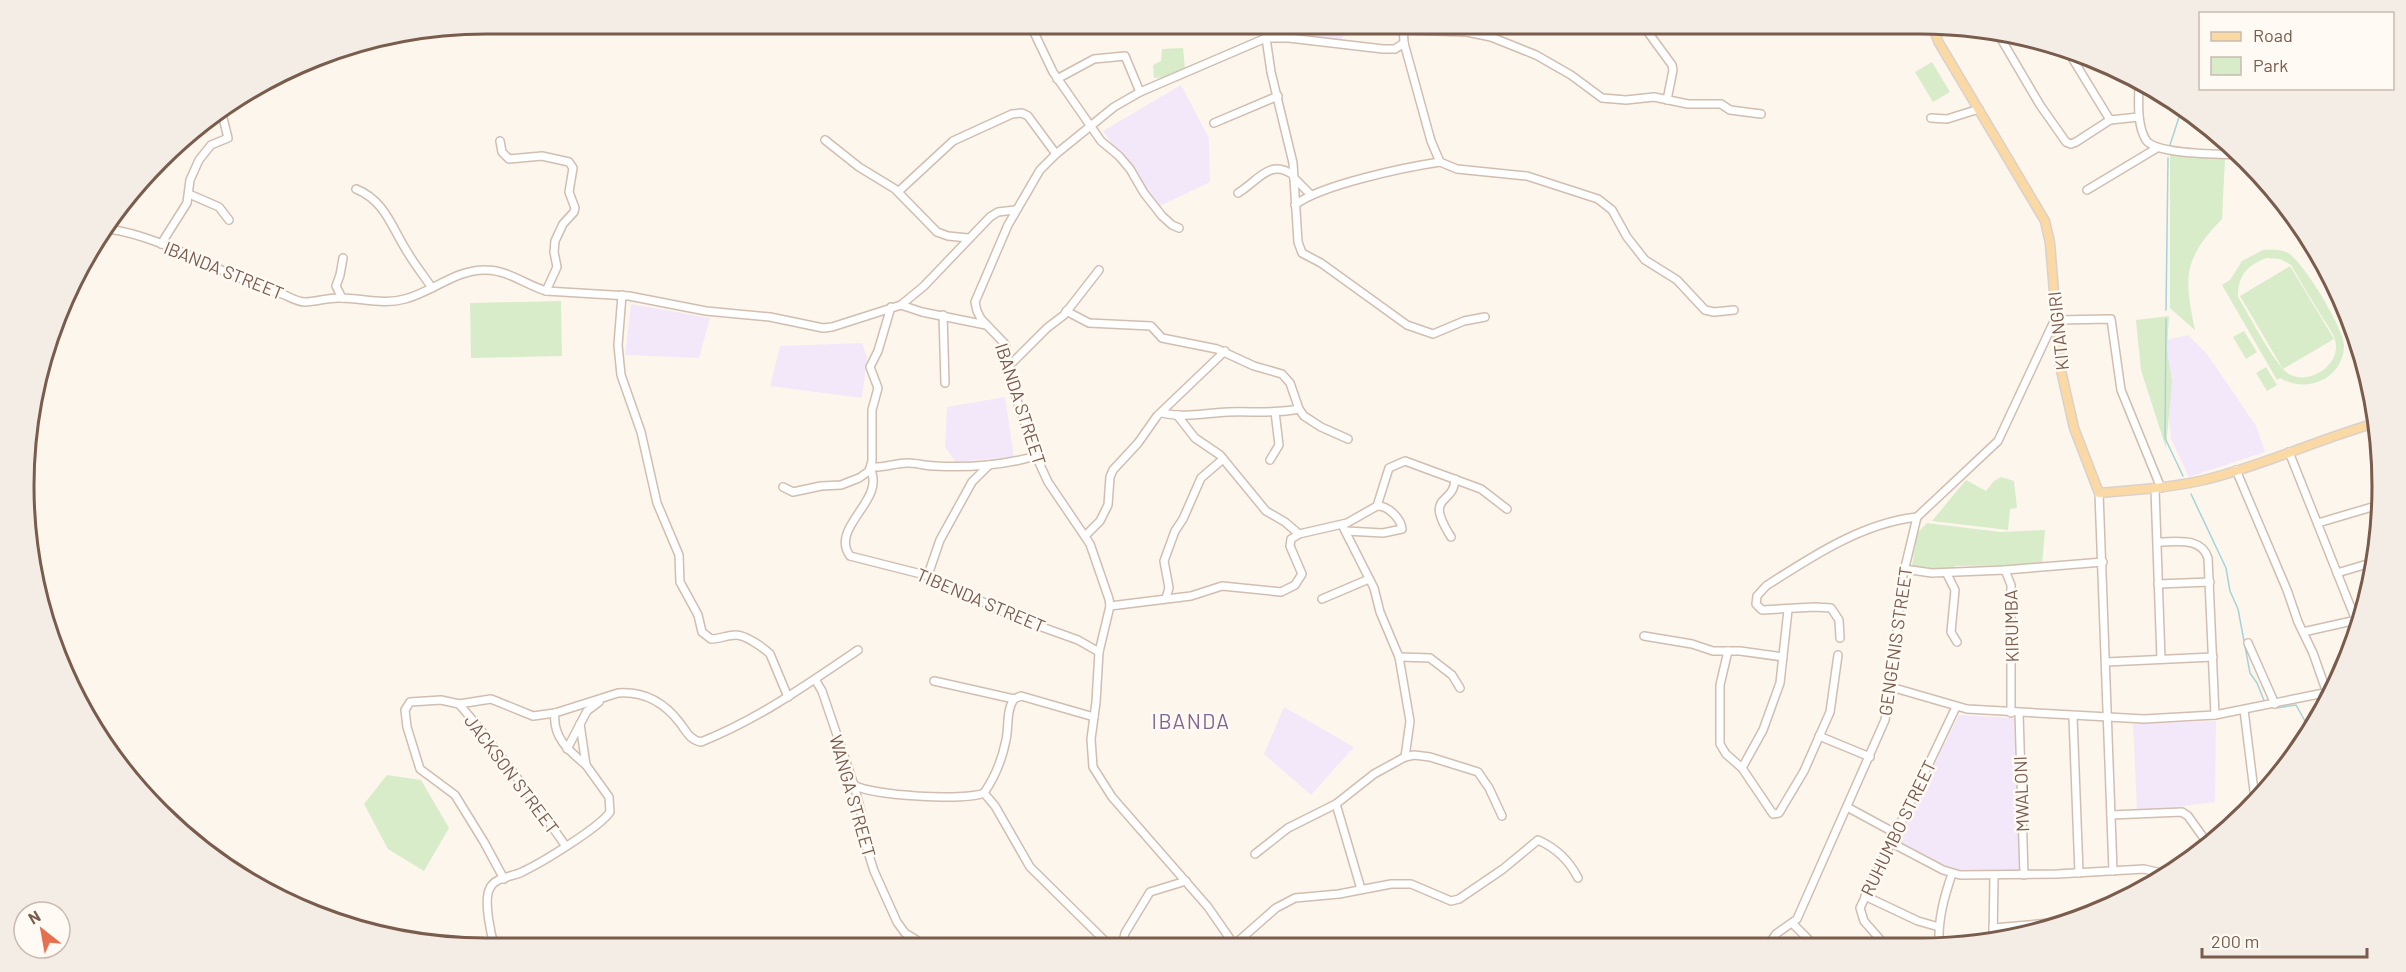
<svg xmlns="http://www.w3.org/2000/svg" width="2406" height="972" font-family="Barlow,sans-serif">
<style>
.education{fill:#f3e8fa}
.green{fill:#d8ecc9;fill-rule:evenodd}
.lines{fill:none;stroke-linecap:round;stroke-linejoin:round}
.stream{stroke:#a5d3da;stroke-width:1.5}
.minor-casing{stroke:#d1beb0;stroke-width:10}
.major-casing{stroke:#dad1cd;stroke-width:11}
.minor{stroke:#fff;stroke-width:7}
.major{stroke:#fbd9a5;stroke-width:8}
.labels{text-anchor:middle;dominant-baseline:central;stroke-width:5;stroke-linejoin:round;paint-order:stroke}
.street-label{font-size:18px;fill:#7a5c4d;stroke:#fffaf3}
.quarter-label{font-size:21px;letter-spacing:1.5px;fill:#846695;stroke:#fffaf3}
.rim{fill:none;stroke:#7a5c4d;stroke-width:3}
</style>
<rect width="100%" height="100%" fill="#fdf6ec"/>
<!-- education -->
<g class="education">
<polygon points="1251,24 1347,24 1348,29 1341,40 1250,29"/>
<polygon points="1181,85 1209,138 1210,182 1158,207 1103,131"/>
<polygon points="631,304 710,318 699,358 625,355"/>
<polygon points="2188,335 2207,354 2256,426 2265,452 2189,477 2171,439 2161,341"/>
<polygon points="862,343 867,358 862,398 770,386 780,346"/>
<polygon points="1005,397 1014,457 956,462 945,447 947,407"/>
<polygon points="1284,707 1354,747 1311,795 1264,754"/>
<polygon points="1959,715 2014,718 2020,871 1955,871 1896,840"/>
<polygon points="2216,721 2215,802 2137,812 2133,724"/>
</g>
<!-- green -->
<g class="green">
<polygon points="1183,48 1185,69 1169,77 1154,78 1153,65 1161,61 1162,49"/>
<polygon points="1932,62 1950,92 1933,102 1915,72"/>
<path d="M 2170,154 L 2225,159 L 2222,219 C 2183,259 2184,277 2195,330 L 2170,308 Z"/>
<path d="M 2263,250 C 2270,250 2279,249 2286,252 C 2301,257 2344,329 2344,345 C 2344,379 2306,394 2280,378 L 2277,380 L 2222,285 L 2230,280 L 2242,261 ZM 2267,258 L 2280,259 L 2291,265 C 2301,283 2312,300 2322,317 C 2326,323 2331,330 2334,337 C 2346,366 2301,392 2282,368 C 2266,349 2251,318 2238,297 C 2238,275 2247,265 2267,258 Z"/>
<polygon points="2290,266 2334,339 2283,369 2240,296"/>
<polygon points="561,301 562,356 471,358 470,303"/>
<polygon points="2169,316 2167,350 2172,381 2166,448 2141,370 2136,320"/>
<polygon points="2244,331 2257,352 2246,359 2233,337"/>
<polygon points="2266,367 2277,385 2267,391 2256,373"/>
<polygon points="2001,477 2014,481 2017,508 2010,509 2008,530 1932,521 1966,480 1986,491 1994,481"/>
<polygon points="1927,523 2000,532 2045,530 2042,565 1955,566 1954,571 1912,566 1917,533"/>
<polygon points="387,775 421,780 449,828 424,871 388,849 364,804"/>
</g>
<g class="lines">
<!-- stream -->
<g class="stream">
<polyline points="2170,145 2182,108"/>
<polyline points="2166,310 2168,158"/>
<polyline points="2166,319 2165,438 2183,476"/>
<polyline points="2191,494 2226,568 2230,591 2238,609 2250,673 2257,683 2265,703"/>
<polyline points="2277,708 2296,705 2310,730"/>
</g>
<defs>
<g id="minor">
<polyline points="1030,24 1053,72 1101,141 1119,156 1130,169 1144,193 1162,216 1172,225 1179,228"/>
<polyline points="1642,24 1672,65 1673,70 1667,100"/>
<polyline points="1404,30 1467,32 1491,37 1536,55 1571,75 1602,98 1626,100 1654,97 1688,104 1721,104 1730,110 1761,114"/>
<polyline points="1467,32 1484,24"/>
<polyline points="2000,37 2040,105 2066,142 2071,144 2076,142 2110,120 2139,117"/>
<polyline points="1266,38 1271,72 1293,163 1298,242 1302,253 1321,263 1407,325 1433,334 1464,321 1485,317"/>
<polyline points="1404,43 1431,141 1440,162 1457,169 1527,176 1598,199 1612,210 1627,237 1645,260 1677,280 1705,310 1714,312 1734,310"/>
<polyline points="2066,48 2110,120"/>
<polyline points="1057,79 1094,59 1125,56 1140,92"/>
<path d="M 2139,80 C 2139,98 2136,124 2146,140 C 2156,155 2221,154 2240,155"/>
<polyline points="1931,118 1947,119 1979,109"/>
<polyline points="1214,123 1278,96"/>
<polyline points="825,140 859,167 895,189 937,232 948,236 968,238"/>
<polyline points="500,141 502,152 509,159 542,156 569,162 573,168 569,192 575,208 574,212 563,224 555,241 554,252 557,267 546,291"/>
<polyline points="1294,178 1311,195"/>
<path d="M 356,189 C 386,201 392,229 408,253 C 415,265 424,276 432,288"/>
<polyline points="2087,190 2157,148"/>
<polyline points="899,191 953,141 1012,114 1022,113 1028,116 1056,154"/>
<path d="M 1238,193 C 1258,181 1270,158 1293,175"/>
<polyline points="189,194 219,207 229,220"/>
<path d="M 1295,205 C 1320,185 1406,167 1440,162"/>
<path d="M 108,229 C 164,236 223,276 279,293 C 287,295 296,302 305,302 C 317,302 329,297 341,298 C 362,298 383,305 405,299 C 432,292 457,269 486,270 C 508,270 526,285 546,291 L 629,296 L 706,311 L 770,317 L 823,328 L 832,327 L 901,305 L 924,286 L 990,217 L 998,212 L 1015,210"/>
<polyline points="161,244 187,203 190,180 199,160 211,145 228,138 221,110"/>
<path d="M 622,295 L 618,345 L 621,375 L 641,432 L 657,503 L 679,555 L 680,582 L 698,615 L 702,632 L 711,639 C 720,639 727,635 736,635 C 745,635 763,647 770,654 L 788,697"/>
<polyline points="342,298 336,286 340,275 343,258"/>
<polyline points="901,305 922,312 986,325"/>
<polyline points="1066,311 1089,323 1151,326 1162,338 1217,349 1254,366 1282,374 1290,383 1299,409 1304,416 1321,427 1348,439"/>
<polyline points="943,315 945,383"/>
<polyline points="2056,320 2111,319 2121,390 2161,488"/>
<polyline points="1010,365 1047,328 1064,315 1099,270"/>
<path d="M 1162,413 C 1183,418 1206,413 1228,412 C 1252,411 1275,414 1299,409"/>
<polyline points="1177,415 1195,438 1220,455 1266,511 1285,522 1299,534"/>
<polyline points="2289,452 2359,628"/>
<polyline points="1270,460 1279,445 1275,412"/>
<path d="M 871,467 C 884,468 895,463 908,463 C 917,463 926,466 935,466 C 969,468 1004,465 1036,456"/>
<path d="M 870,469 C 887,500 829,527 850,556 L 929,576 L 1014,617 L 1078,640 L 1099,652"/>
<polyline points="2236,470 2287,590 2298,622 2313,653 2327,693"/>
<polyline points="783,487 793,492 821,486 841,485 859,478 869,471 872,461 872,410 878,388 870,367 878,351 891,307"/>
<polyline points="2155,489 2161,659"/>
<polyline points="2099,493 2113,871"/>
<polyline points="2318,523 2379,505"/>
<polyline points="1342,525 1374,588 1380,612 1399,657 1410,721 1405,757"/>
<path d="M 1346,531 L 1383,533 L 1402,529 C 1401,519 1388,505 1377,506"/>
<polyline points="1086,535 1100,521 1108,505 1110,477 1113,470 1138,443 1157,416 1225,351"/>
<path d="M 1451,537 C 1423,492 1454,507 1455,479"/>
<path d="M 2159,542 C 2177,542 2201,537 2208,558 L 2215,715"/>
<polyline points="1904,569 1932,573 2005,570 2011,585 2011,713"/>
<polyline points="2005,570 2103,562"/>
<polyline points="2337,573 2374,562"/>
<polyline points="1947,574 1955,590 1951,632 1957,642"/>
<polyline points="924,575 930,569 940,540 972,482 989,465"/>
<polyline points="2158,584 2210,582"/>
<polyline points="1166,598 1169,588 1164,561 1175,531 1183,519 1201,478 1223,459"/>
<polyline points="1322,599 1369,579"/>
<polyline points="1110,606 1191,596 1222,586 1281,592 1295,585 1302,574 1290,546 1291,539 1299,534 1347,523 1377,506 1389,468 1405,461 1481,489 1507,509"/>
<polyline points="2303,632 2361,619"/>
<polyline points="1644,636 1692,644 1713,651 1740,651 1783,657"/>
<path d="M 1840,638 L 1839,620 L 1831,608 L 1815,607 L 1762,610 L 1756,604 L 1757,596 L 1766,586 C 1811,557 1862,523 1917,517"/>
<polyline points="2248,643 2275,704"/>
<polyline points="1728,651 1720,685 1720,744 1726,754 1742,768 1773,814 1779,813 1804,771 1830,712 1838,655"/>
<polyline points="1399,657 1430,658 1452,675 1460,688"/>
<polyline points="2106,662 2213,657"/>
<polyline points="816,681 822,691 854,785 861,812 862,833 874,871 897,922 905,933 928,947"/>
<polyline points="934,681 1014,699 1021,696 1094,717"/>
<polyline points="1891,687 1967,709 2144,719 2215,715 2329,692"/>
<path d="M 459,704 C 498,749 531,797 565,845"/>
<polyline points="2244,710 2255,799"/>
<path d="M 555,713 C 552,737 569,751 586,765"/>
<polyline points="2019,713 2024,875"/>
<polyline points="2073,717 2079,873"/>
<polyline points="1819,736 1870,757"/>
<polyline points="567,749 587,711 599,702"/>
<polyline points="1742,768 1763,730 1780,683 1788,610"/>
<path d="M 854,785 C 872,796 965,801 984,793 C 995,777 1002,760 1006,740 C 1009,727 1006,710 1014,699"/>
<polyline points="984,793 995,806 1030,867 1103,939"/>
<polyline points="1336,804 1361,889"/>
<polyline points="1847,807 1895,833"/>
<polyline points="2111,815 2182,812 2188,816 2208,844"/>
<polyline points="1890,842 1943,870 1960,875 2057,874 2144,869 2161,873"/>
<polyline points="1255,854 1288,828 1336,804 1374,774 1405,757 1414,755 1430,757 1478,772 1489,788 1502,816"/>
<path d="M 504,879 L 484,842 L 455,795 L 420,769 L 407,727 L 405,710 L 410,702 L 441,700 L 459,704 L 491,699 L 533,716 L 555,713 L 618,693 C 644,691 664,702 680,723 C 686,731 690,740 701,742 C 757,720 808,684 858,650"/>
<polyline points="1865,896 1918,921 1939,927"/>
<polyline points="1793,924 1813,944"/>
<polyline points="1993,928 2062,922"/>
<polyline points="1993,941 1994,875"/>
<polyline points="1884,944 1864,921 1860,908 1956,707"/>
<path d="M 1939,944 C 1938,919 1944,897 1952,874"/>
<path d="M 1234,945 L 1276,908 L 1295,898 L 1339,894 L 1391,884 L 1411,884 L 1451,901 L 1459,899 L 1503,869 L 1538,840 C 1556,848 1569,860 1578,878"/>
<polyline points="1768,945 1776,934 1797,919 1885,720 1898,624 1901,584 1917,517 1998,441 2056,317"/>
<polyline points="1122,946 1125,933 1150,892 1186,881"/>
<polyline points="1235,946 1208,907 1112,797 1093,767 1091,739 1096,702 1099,652 1110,606 1109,599 1090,544 1048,482 1036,456 1015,394 1005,344 981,319 977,311 975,302 1008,225 1040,170 1056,154 1114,107 1140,92 1266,38 1289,38 1383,49 1395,49 1404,43 1403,24"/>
<path d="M 495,948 C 491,935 483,900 490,888 C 495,877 512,877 522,872 C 541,863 599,828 610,812 L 609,797 L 586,765 L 580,724"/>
</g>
<path id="major" d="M 1932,26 L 1939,43 L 2045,221 L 2050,243 L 2060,366 L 2074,428 L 2099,493 C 2134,490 2169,488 2204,480 C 2263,466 2318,439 2376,423"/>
</defs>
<!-- minor casing -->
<use href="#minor" class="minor-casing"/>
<!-- major casing -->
<use href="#major" class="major-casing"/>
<!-- minor -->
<use href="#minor" class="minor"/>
<!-- major -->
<use href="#major" class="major"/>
</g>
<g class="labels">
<!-- street labels -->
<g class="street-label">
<text transform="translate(224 270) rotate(22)">IBANDA STREET</text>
<text transform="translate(2058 331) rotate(-96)">KITANGIRI</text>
<text transform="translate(1021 404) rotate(72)">IBANDA STREET</text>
<text transform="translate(981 600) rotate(23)">TIBENDA STREET</text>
<text transform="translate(2011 626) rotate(-91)">KIRUMBA</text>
<text transform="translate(1895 641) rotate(-82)">GENGENIS STREET</text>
<text transform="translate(512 774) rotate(53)">JACKSON STREET</text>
<text transform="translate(2021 794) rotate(-92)">MWALONI</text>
<text transform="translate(853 796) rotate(74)">WANGA STREET</text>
<text transform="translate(1898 828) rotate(-64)">RUHUMBO STREET</text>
</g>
<!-- quarter labels -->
<g class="quarter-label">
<text x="1191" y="720">IBANDA</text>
</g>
</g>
<!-- crop -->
<path d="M0 0H2406V972H0ZM486 34H1920A452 452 0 0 1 2372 486V486A452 452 0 0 1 1920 938H486A452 452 0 0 1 34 486V486A452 452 0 0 1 486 34Z" fill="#f4ede6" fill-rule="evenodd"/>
<path class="rim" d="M486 34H1920A452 452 0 0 1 2372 486V486A452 452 0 0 1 1920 938H486A452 452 0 0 1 34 486V486A452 452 0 0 1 486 34Z"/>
<!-- legend -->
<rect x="2199" y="12" width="195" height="78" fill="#fffaf3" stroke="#cabbb1" stroke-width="1.5"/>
<rect x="2211" y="32" width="30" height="9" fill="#fbd9a5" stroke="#cabbb1" stroke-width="1.5"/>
<text x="2253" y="42" font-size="18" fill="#7a5c4d">Road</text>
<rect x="2211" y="57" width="30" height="18" fill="#d8ecc9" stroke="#cabbb1" stroke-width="1.5"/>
<text x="2253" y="72" font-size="18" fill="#7a5c4d">Park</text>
<!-- north arrow -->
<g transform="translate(42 930) rotate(329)"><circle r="28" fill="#fffaf3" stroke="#cabbb1" stroke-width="1.5"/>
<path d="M0-4.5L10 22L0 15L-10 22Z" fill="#e76f51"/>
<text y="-9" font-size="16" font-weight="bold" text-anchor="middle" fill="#7a5c4d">N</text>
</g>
<!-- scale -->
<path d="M2202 948v9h165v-9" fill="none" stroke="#7a5c4d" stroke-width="3"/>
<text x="2211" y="948" font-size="18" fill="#7a5c4d" stroke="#fffaf3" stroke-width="4.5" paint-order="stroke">200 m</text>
</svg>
